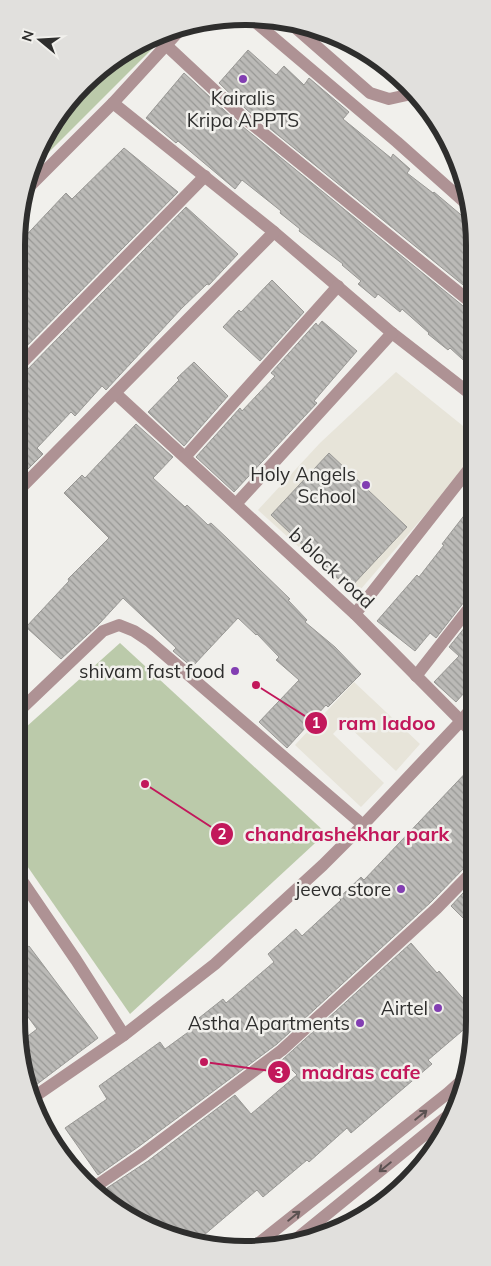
<svg xmlns="http://www.w3.org/2000/svg" width="491" height="1266" font-family="Mulish,sans-serif">
<style>
.built{fill:#e7e4d9}
.green{fill:#bbcaaa}
.building{fill:url(#building-back-hatch);stroke:#999895}
.lines{fill:none;stroke-linecap:round;stroke-linejoin:round}
.minor{stroke:#ae9294;stroke-width:12}
.tertiary{stroke:#ae9294;stroke-width:12}
.oneway{stroke:#5b5151}
.poi-dot{fill:#823eb2;stroke:#f1f0ec;stroke-width:2}
.labels{text-anchor:middle;dominant-baseline:central;stroke-width:5;stroke-linejoin:round;paint-order:stroke}
.poi-label{font-size:19px;fill:#2e2e2d;stroke:#f1f0ec;text-anchor:end}
.street-label{font-size:19px;fill:#2e2e2d;stroke:#f1f0ec}
.rim{fill:none;stroke:#2e2e2d;stroke-width:6}
.leader{fill:none;stroke:#c2185b;stroke-width:2}
.callout-dot{fill:#c2185b;stroke:#f1f0ec;stroke-width:2}
.mark-label{font-size:15px;text-anchor:middle;font-weight:bold;fill:#fff}
.callout-label{font-size:20px;text-anchor:middle;font-weight:bold;fill:#c2185b;stroke:#f1f0ec;stroke-width:5;stroke-linejoin:round;paint-order:stroke}
</style>
<defs>
<pattern id="building-back-hatch" width="6" height="6" patternUnits="userSpaceOnUse" patternTransform="scale(1.25)"><rect width="6" height="6" fill="#bbbab7"/><path d="M-1 5l2 2M0 0l6 6M5-1l2 2" fill="none" stroke="#989895"/></pattern>
</defs>
<rect width="100%" height="100%" fill="#f1f0ec"/>
<!-- built -->
<g class="built">
<polygon points="396,372 473,434 473,459 354,597 258,510 320,443"/>
<polygon points="354,682 420,744 396,771 344,722 333,734 384,783 361,807 295,745"/>
</g>
<!-- green -->
<g class="green">
<polygon points="166,35 32,169 64,106 131,47"/>
<polygon points="120,643 326,833 130,1014 16,850 16,736"/>
</g>
<!-- building -->
<g class="building">
<polygon points="248,50 276,75 284,66 304,85 309,78 349,112 343,119 391,158 393,154 410,169 407,173 433,193 434,192 473,225 473,293 247,110 219,83"/>
<polygon points="184,73 237,122 468,310 473,312 473,369 450,348 448,350 428,334 429,333 402,309 400,312 378,294 375,298 358,284 361,281 342,265 343,264 299,231 300,229 280,213 281,211 242,180 235,189 178,141 176,143 146,118"/>
<polygon points="124,148 178,192 16,357 16,246 66,193 72,199"/>
<polygon points="186,207 238,254 209,285 207,284 182,308 106,390 102,386 75,416 71,412 37,448 43,454 25,472 16,464 16,377 22,375"/>
<polygon points="272,280 304,312 260,361 223,327 239,310 241,312"/>
<polygon points="322,321 357,351 314,401 317,403 234,492 196,457 240,408 242,411 275,376 271,373 316,323 318,326"/>
<polygon points="194,362 228,396 184,446 148,412 179,380 177,378"/>
<polygon points="136,424 173,457 153,478 185,507 187,505 208,525 211,523 228,539 290,599 288,600 307,620 305,622 335,647 361,674 328,707 326,705 287,748 259,722 299,680 276,660 279,657 257,634 256,635 238,618 192,667 173,651 176,648 123,598 99,624 61,659 26,627 69,581 68,579 109,538 64,493 82,475 85,478"/>
<polygon points="329,453 407,527 349,589 271,515"/>
<polygon points="473,504 474,594 468,597 436,638 430,633 415,651 377,621 417,575 419,577 444,545 442,544"/>
<polygon points="474,616 474,682 456,702 434,682 459,656 449,647"/>
<polygon points="474,764 474,862 468,864 431,902 277,1044 138,1147 98,1175 65,1128 107,1099 99,1086 160,1042 165,1049 202,1022 199,1018 223,999 226,1003 274,962 268,954 296,929 302,936 341,900 339,898 361,877 364,880"/>
<polygon points="474,881 475,930 451,906"/>
<polygon points="411,943 437,973 439,971 475,1012 475,1020 428,1060 432,1064 351,1133 347,1128 309,1162 307,1160 263,1197 257,1190 197,1241 131,1219 106,1198 111,1194 107,1188 148,1161 235,1095 251,1114 297,1075 282,1060"/>
<polygon points="29,946 98,1038 28,1091 20,1042 37,1029 16,1001 16,955"/>
</g>
<g class="lines">
<!-- minor -->
<g class="minor">
<polyline points="254,21 397,142 470,207"/>
<polyline points="290,23 370,93 389,99 407,95 413,90"/>
<polyline points="167,46 242,116 473,304"/>
<polyline points="113,103 274,232 392,333 473,396"/>
<polyline points="23,193 113,103 180,30"/>
<polyline points="16,369 205,176"/>
<polyline points="115,393 355,614 474,734"/>
<polyline points="185,457 338,286"/>
<polyline points="16,493 274,232"/>
<polyline points="236,504 392,333"/>
<polyline points="355,614 473,464"/>
<polyline points="416,676 474,602"/>
<polyline points="16,714 103,631 119,625 134,631 149,641 363,825"/>
<polyline points="16,872 76,960 124,1035"/>
<polyline points="31,1099 124,1035 215,964 323,865 363,825 461,721 474,705"/>
<polyline points="93,1188 143,1154 282,1050 437,908 474,870"/>
</g>
<!-- tertiary -->
<g class="tertiary">
<polyline points="289,1245 450,1114"/>
<polyline points="255,1246 448,1093 468,1075"/>
</g>
</g>
<!-- one-way arrows -->
<defs><path id="oneway-shaft" d="M-6 0H5M1.5-3L5.5 0L1.5 3" fill="none" stroke-width="1.6" stroke-linecap="round" stroke-linejoin="round" transform="scale(1.25)"/></defs>
<g class="oneway">
<use href="#oneway-shaft" transform="translate(421 1115) rotate(-39)"/>
<use href="#oneway-shaft" transform="translate(385 1167) rotate(141)"/>
<use href="#oneway-shaft" transform="translate(294 1216) rotate(-39)"/>
</g>
<!-- markers -->
<g class="poi-dot">
<circle cx="243" cy="79" r="5"/>
<circle cx="366" cy="485" r="5"/>
<circle cx="235" cy="671" r="5"/>
<circle cx="401" cy="889" r="5"/>
<circle cx="438" cy="1008" r="5"/>
<circle cx="360" cy="1023" r="5"/>
</g>
<g class="labels">
<!-- poi labels -->
<g class="poi-label">
<text x="243" y="98" text-anchor="middle">Kairalis<tspan x="243" dy="22">Kripa APPTS</tspan></text>
<text x="356" y="474">Holy Angels<tspan x="356" dy="22">School</tspan></text>
<text x="225" y="671">shivam fast food</text>
<text x="391" y="889">jeeva store</text>
<text x="428" y="1008">Airtel</text>
<text x="350" y="1023">Astha Apartments</text>
</g>
<!-- street labels -->
<g class="street-label">
<text transform="translate(332 568) rotate(43)">b block road</text>
</g>
</g>
<!-- crop -->
<path d="M0 0H491V1266H0ZM245 25H246A220 220 0 0 1 466 245V1021A220 220 0 0 1 246 1241H245A220 220 0 0 1 25 1021V245A220 220 0 0 1 245 25Z" fill="#e1e0dd" fill-rule="evenodd"/>
<path class="rim" d="M245 25H246A220 220 0 0 1 466 245V1021A220 220 0 0 1 246 1241H245A220 220 0 0 1 25 1021V245A220 220 0 0 1 245 25Z"/>
<!-- callouts -->
<path class="leader" d="M256 685L316 723M145 784L222 834M204 1062L279 1072"/>
<g class="callout-dot">
<circle cx="256" cy="685" r="5"/>
<circle cx="145" cy="784" r="5"/>
<circle cx="204" cy="1062" r="5"/>
<circle cx="316" cy="723" r="12"/>
<circle cx="222" cy="834" r="12"/>
<circle cx="279" cy="1072" r="12"/>
</g>
<g class="mark-label">
<text x="316" y="728">1</text>
<text x="222" y="839">2</text>
<text x="279" y="1078">3</text>
</g>
<g class="callout-label">
<text x="387" y="730">ram ladoo</text>
<text x="347" y="841">chandrashekhar park</text>
<text x="361" y="1079">madras cafe</text>
</g>
<!-- north arrow -->
<g transform="translate(40 40) rotate(288)" stroke="#f1f0ec" stroke-width="4" paint-order="stroke">
<path d="M0-4L9 19L0 12L-9 19Z" fill="#2e2e2d"/>
<text y="-8" font-size="14" font-weight="bold" text-anchor="middle" fill="#2e2e2d">N</text>
</g>
</svg>
